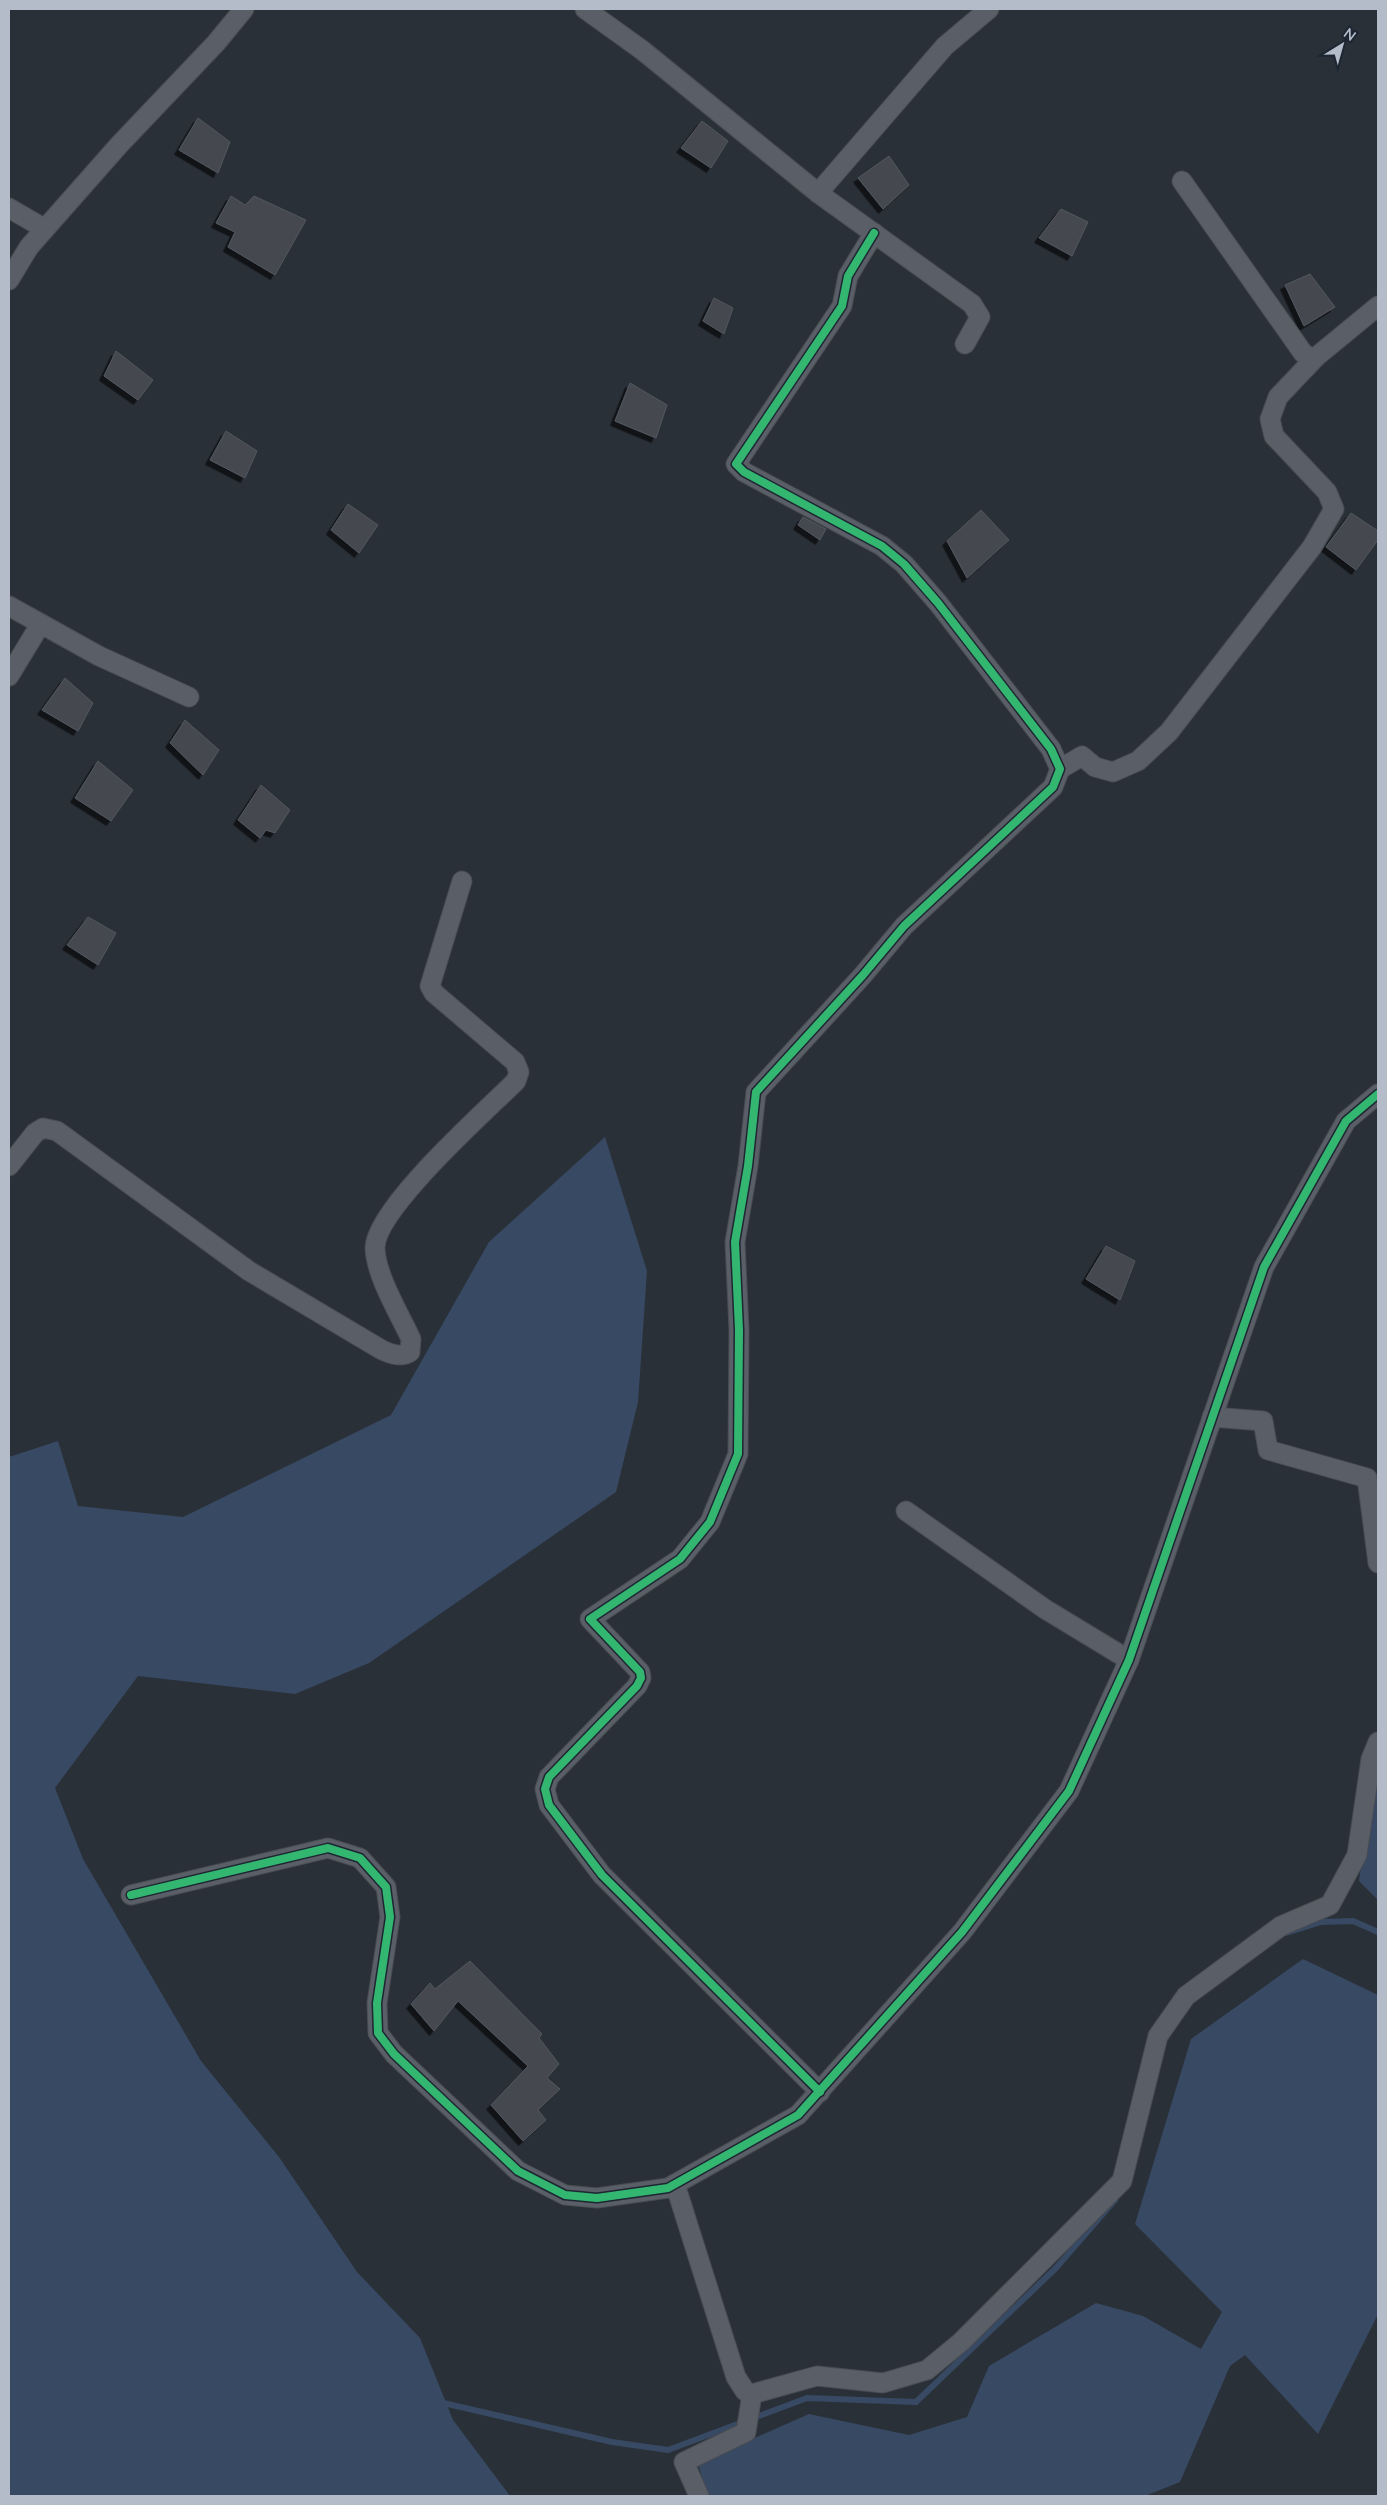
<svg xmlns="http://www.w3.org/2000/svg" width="1387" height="2505" font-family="Lato,sans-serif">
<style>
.water{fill:#384963}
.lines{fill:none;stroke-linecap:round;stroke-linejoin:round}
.stream{stroke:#384963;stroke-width:6}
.building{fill:#444950;stroke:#52575f;filter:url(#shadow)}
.minor-casing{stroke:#484c53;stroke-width:21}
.minor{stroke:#5a5e66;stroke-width:19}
.cycleway-casing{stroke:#1d2633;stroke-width:11}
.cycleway{stroke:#33b770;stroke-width:8}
</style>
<defs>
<filter id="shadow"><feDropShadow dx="-4.5" dy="4.5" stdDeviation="0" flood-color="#0009"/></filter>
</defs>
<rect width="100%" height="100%" fill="#2a3038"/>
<!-- water -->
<g class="water">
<polygon points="605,1137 647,1271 638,1402 616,1492 369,1663 295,1694 138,1676 55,1788 83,1859 201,2061 279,2157 357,2272 420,2338 453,2420 510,2496 9,2496 9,1457 58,1441 78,1506 183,1517 391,1415 489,1242"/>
<polygon points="1378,1762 1378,1900 1359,1881 1374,1769"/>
<polygon points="1303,1959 1378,1995 1378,2314 1318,2434 1245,2355 1230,2366 1180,2482 1145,2496 707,2496 698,2463 809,2414 909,2435 967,2417 989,2366 1096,2303 1143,2316 1201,2349 1222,2312 1135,2224 1191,2039"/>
</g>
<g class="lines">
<!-- stream -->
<g class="stream">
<polyline points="1286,1933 1321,1922 1353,1921 1378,1932"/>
<polyline points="439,2402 612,2442 668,2450 807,2398 916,2402 1056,2268 1115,2200"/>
</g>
</g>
<!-- building -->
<g class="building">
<polygon points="198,118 230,142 218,173 179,150"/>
<polygon points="702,121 728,141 711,168 681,148"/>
<polygon points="889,156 909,185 883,209 858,178"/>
<polygon points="231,196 245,205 254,196 306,220 275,275 228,247 235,232 216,223"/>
<polygon points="1061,209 1088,222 1072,256 1039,238"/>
<polygon points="1310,274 1335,307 1304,326 1285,285"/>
<polygon points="714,298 733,308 724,334 703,321"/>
<polygon points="116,351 153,380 138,400 104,376"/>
<polygon points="630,383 667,405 656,438 615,421"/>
<polygon points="226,431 257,451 245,478 210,460"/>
<polygon points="348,504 378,525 359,553 331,530"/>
<polygon points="981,510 1009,540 967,578 947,541"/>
<polygon points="1351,513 1378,531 1378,540 1356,570 1326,547"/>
<polygon points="803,517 826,529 820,540 798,525"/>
<polygon points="65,678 93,703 78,731 42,710"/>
<polygon points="185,720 219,750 203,775 170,743"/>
<polygon points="98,761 133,790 111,821 75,798"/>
<polygon points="261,785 290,810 275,833 266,830 260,838 238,820"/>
<polygon points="88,917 116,933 98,965 67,945"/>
<polygon points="1106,1246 1135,1261 1120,1300 1086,1279"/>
<polygon points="470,1961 542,2034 539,2038 559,2064 547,2078 560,2089 538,2110 546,2120 523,2141 491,2105 528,2066 458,2001 434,2031 411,2004 430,1983 435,1989"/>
</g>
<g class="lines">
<defs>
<g id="minor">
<polyline points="585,9 642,50 818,193 972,304 980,317 965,344"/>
<polyline points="1182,181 1303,353 1309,357 1316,357 1378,306"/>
<polyline points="818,193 945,46 989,9"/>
<polyline points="9,208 45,229"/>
<polyline points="9,280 29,247 119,145 216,43 244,9"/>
<polyline points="9,606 99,656 189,697"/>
<polyline points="9,676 40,625"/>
<polyline points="1060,769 1082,756 1095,767 1113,772 1138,761 1169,732 1312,547 1334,509 1327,492 1274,436 1270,419 1278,397 1316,357"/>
<path d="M 9,1166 L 35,1133 L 43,1128 L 57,1131 L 249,1271 L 382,1350 C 391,1354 401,1358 410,1352 L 411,1339 C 399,1313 376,1276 375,1248 C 375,1209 486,1111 516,1081 L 519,1072 L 515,1062 L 434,993 L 430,986 L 462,881"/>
<polyline points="1212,1417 1263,1421 1268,1450 1367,1478 1378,1563"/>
<polyline points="906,1511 1045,1609 1129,1660"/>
<polyline points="131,1895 328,1848 360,1858 386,1887 390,1917 377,2003 378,2033 394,2054 518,2171 565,2195 597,2198 668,2188 798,2115 962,1932 1069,1791 1129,1660 1264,1267 1346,1121 1378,1094"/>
<polyline points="820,2092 602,1875 549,1805 545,1789 549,1777 637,1686 641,1678 640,1672 590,1619 680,1559 710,1522 738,1454 739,1330 735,1242 748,1166 756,1092 863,975 904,926 1053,787 1060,769 1051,749 938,603 904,564 882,546 744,472 736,464 842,306 848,276 874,233"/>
<polyline points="675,2184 736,2377 745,2391 752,2394 817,2376 883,2383 927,2370 961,2342 1122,2181 1158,2036 1186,1996 1281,1926 1330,1905 1357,1855 1371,1759 1378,1742"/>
<polyline points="699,2496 684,2462 746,2432 752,2394"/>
</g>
</defs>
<!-- minor casing -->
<use href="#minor" class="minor-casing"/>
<!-- minor -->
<use href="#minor" class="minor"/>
<defs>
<g id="cycleway">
<polyline points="131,1895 328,1848 360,1858 386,1887 390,1917 377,2003 378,2033 394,2054 518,2171 565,2195 597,2198 668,2188 798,2115 962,1932 1069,1791 1129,1660 1264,1267 1346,1121 1378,1094"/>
<polyline points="820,2092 602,1875 549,1805 545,1789 549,1777 637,1686 641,1678 640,1672 590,1619 680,1559 710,1522 738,1454 739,1330 735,1242 748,1166 756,1092 863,975 904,926 1053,787 1060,769 1051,749 938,603 904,564 882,546 744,472 736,464 842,306 848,276 874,233"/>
</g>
</defs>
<!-- cycleway casing -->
<use href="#cycleway" class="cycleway-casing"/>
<!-- cycleway -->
<use href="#cycleway" class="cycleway"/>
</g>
<!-- border -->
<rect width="1387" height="2505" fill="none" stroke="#b4bcc9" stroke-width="20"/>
<!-- north arrow -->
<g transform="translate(1342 45) rotate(37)" stroke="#1d2633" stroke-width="4" paint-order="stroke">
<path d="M0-4L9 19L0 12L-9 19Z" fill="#b4bcc9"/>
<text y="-8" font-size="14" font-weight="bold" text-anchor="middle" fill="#b4bcc9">N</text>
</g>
</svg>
